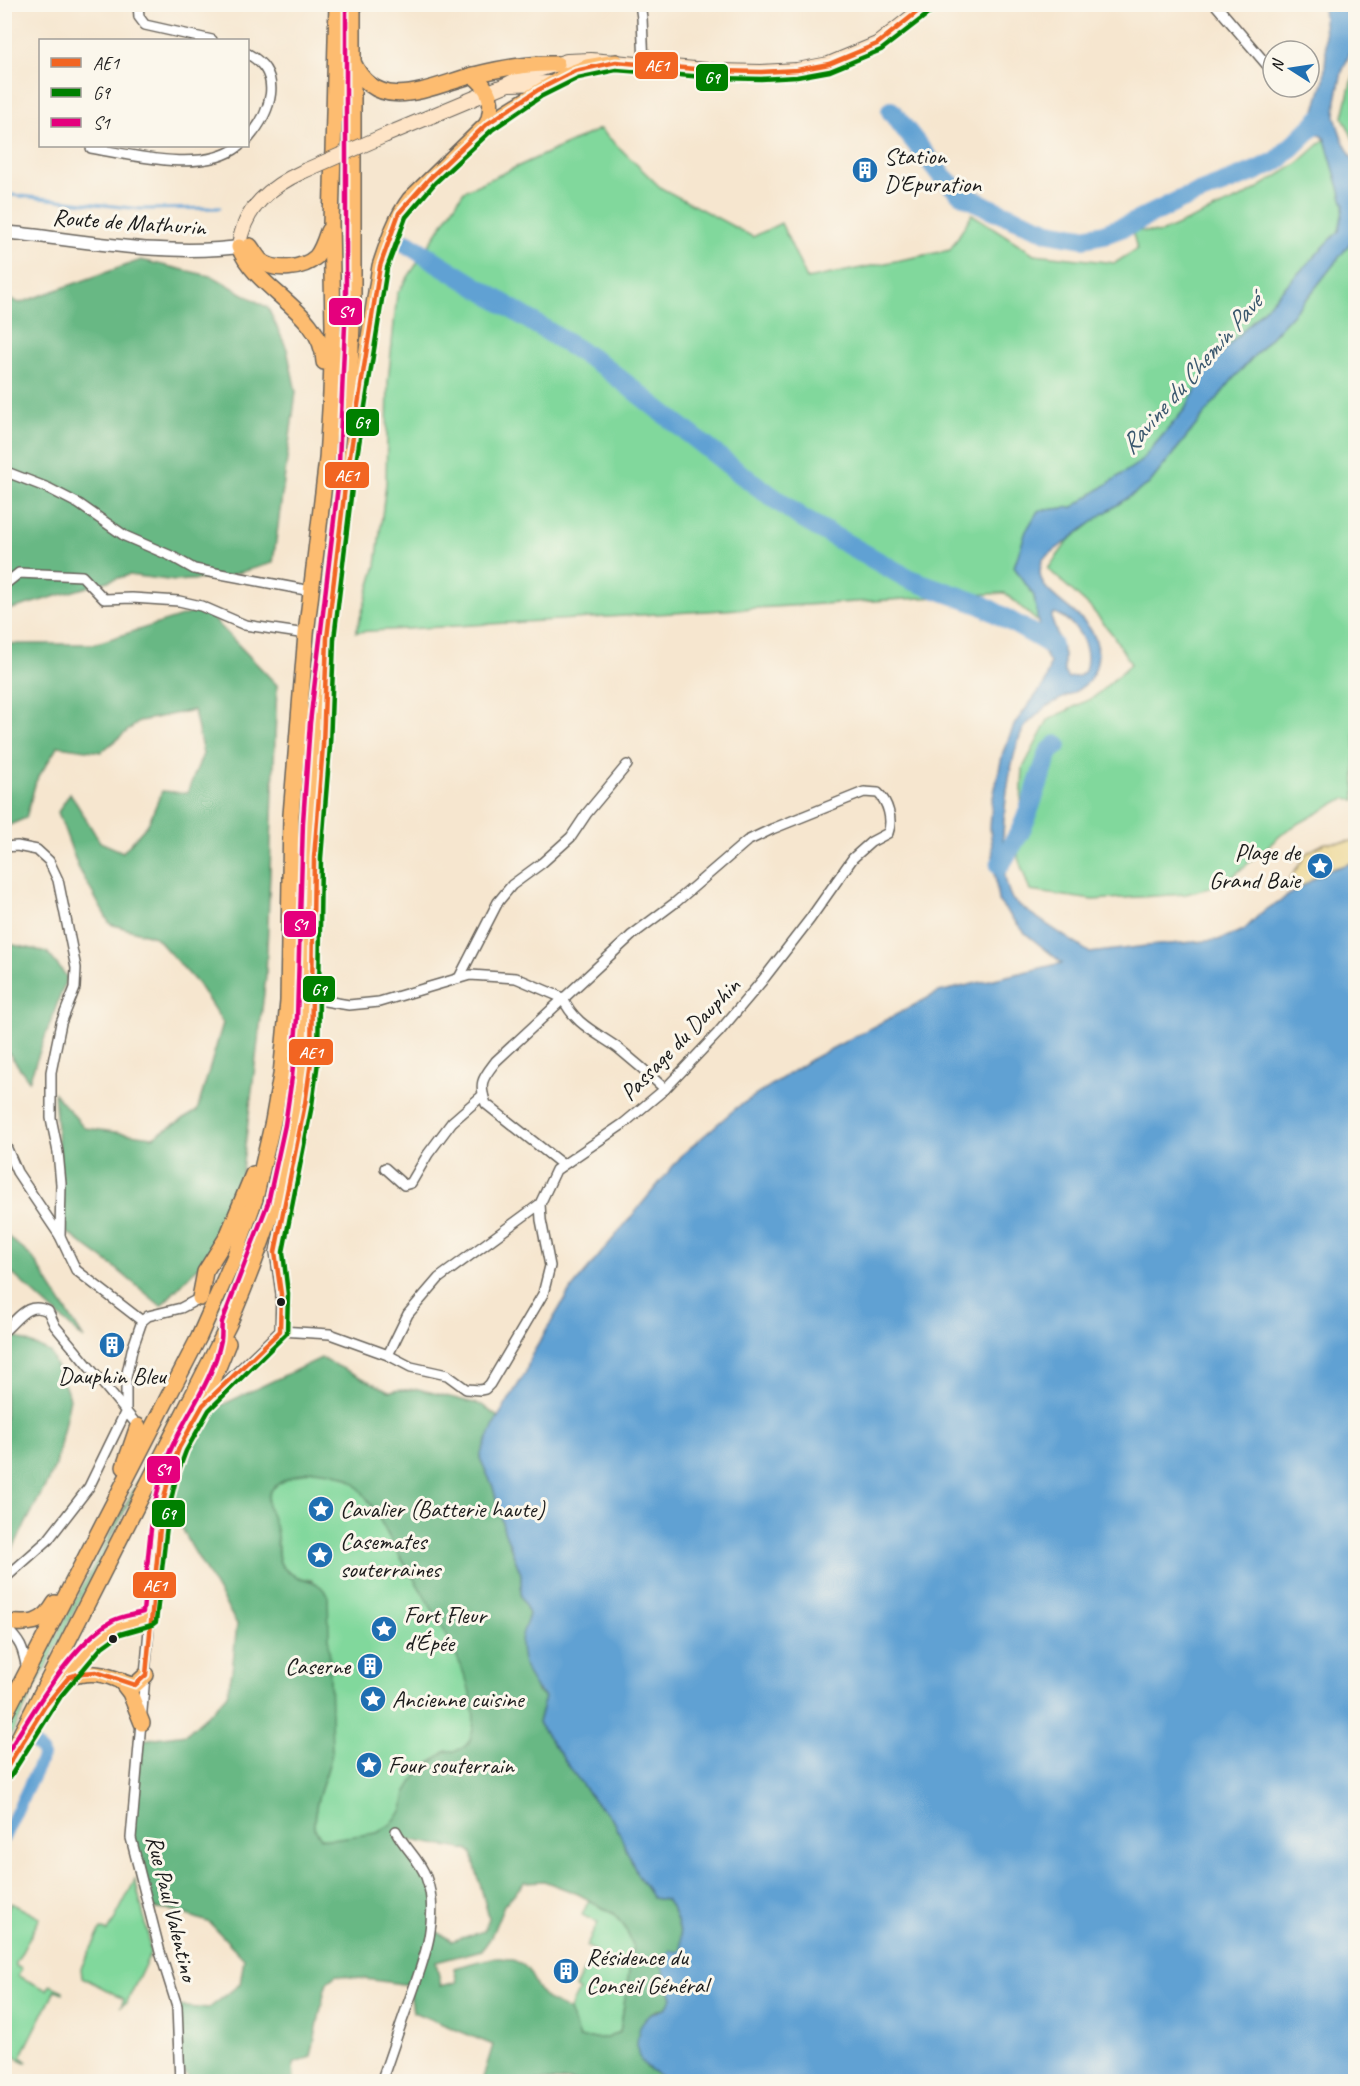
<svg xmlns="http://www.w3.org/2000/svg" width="1360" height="2086" font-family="Caveat,sans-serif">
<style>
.green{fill:#81d89c;stroke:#4e7a5c;stroke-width:1.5}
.forest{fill:#68b884;stroke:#426a50;stroke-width:1.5;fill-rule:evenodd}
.sand{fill:#eeda9e;stroke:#857b5d;stroke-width:1.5}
.water{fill:#60a1d3;stroke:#3e5e78;stroke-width:1.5;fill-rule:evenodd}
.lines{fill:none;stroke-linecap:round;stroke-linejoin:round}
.stream{stroke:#60a1d3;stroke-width:3}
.canal{stroke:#60a1d3;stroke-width:12}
.river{stroke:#60a1d3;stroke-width:20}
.minor-casing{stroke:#68635b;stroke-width:12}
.tertiary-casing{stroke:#68635b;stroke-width:15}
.secondary-casing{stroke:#68635b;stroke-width:16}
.trunk-casing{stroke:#68635b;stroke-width:18}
.minor{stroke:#fff;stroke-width:9}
.tertiary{stroke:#fff;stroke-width:12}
.secondary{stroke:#fee4c6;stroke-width:14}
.trunk{stroke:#fdbc70;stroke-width:15}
.secondary-bridge-casing{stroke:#68635b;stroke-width:16;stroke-linecap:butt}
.secondary-bridge{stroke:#fee4c6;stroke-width:14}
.bus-1-casing{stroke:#fbf7ec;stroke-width:9}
.bus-2-casing{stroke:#fbf7ec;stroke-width:9}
.bus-3-casing{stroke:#fbf7ec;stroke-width:9}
.bus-1{stroke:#f26522;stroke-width:4.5}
.bus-2{stroke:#008000;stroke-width:4.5}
.bus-3{stroke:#e5007d;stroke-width:4.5}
.bus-dot{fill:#1c1c1c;stroke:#fbf7ec;stroke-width:2}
.labels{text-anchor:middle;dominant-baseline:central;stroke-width:6;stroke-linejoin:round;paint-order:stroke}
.poi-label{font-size:24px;fill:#1c1c1c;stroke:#fbf7ec;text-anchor:start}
.street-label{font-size:24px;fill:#1c1c1c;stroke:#fbf7ec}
.water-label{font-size:26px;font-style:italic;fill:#3b586e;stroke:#fbf7ec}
.line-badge{stroke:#fbf7ec;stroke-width:2}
.badge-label{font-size:16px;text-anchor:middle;font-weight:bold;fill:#fff}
</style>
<rect width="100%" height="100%" fill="#fbf7ec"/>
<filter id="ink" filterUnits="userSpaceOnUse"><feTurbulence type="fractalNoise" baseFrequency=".0167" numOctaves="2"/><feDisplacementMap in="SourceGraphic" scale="12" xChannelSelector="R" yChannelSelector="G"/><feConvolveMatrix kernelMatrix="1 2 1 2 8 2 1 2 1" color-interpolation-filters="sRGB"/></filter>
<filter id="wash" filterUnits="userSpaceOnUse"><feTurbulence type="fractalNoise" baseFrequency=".008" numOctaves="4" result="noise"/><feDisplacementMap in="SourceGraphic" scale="24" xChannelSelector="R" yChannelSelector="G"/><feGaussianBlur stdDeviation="1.35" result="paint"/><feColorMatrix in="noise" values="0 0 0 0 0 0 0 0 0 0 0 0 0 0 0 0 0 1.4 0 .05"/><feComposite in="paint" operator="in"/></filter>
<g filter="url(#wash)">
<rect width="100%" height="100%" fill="#f6e6cf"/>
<!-- green -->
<g class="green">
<path d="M 349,48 L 346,305 C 343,219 344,134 349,48 Z"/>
<polygon points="1355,74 1355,143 1343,117 1351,82"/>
<polygon points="600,129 661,188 753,237 781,223 807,279 950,250 972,214 1034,254 1115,263 1137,249 1132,230 1160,233 1245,196 1297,164 1325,139 1344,205 1339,231 1209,366 1185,409 1140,462 1073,507 1038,511 1014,567 1034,596 1039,623 1005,593 356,632 376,565 386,483 388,382 397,294 464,191"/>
<polygon points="1351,242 1356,245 1355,800 1345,798 1287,830 1224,884 1186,894 1093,900 1030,891 1018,858 1023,768 1048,720 1094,697 1131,664 1113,635 1091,608 1048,569 1068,541 1103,514 1149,484 1232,380 1309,296"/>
<polygon points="169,1422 153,1456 5,1747 5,1734"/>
<path d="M 311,1470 C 328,1471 342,1472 354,1483 C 372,1500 385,1531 398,1553 C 423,1594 489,1689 471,1737 C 467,1749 458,1752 446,1751 L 422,1769 L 406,1793 L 403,1810 L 390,1825 L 377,1833 L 332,1839 L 321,1838 L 314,1828 C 313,1801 327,1778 332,1752 L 312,1580 C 301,1578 291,1576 283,1567 C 276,1559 279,1546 277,1536 C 274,1524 265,1508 268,1495 C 273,1480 298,1475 311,1470 Z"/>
<polygon points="135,1880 148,1933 150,1954 127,2002 121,2006 124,1999 82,1977 81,1968 101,1929 108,1932"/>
<polygon points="589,1900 613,1914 624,1926 633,1945 620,2032 607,2038 579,2038 569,2010 579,1990 575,1988 594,1950 586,1946 598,1923 582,1915"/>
<polygon points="11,1903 40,1918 16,1963 16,1966 22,1969 18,1976 47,1990 50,1985 63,1991 63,1993 55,1990 21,2057 27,2061 26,2062 13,2056 12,2050 5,2046 4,1915"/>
</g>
<!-- forest -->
<g class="forest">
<polygon points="141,260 214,277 268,308 287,349 296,392 273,563 220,578 175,581 129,575 5,611 5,298 20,303"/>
<polygon points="204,609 277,685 266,977 241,1179 208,1256 161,1306 113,1266 65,1231 54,1093 85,1128 153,1137 197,1111 223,1023 198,984 155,937 110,924 78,867 58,812 70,793 100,842 123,852 148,824 162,791 187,793 203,754 194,710 140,721 101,752 58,746 36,781 26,818 5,827 4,644 94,644"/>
<polygon points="4,943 47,952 67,977 29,1081 5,1048"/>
<polygon points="4,1233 33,1258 84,1339 5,1267"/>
<polygon points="5,1332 50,1352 70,1398 56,1465 9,1556 5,1574"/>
<path d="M 321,1358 L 389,1391 L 418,1389 L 482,1405 L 498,1417 L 480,1458 L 493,1487 L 504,1530 L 521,1574 L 521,1596 L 529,1614 L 527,1622 L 537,1692 L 545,1697 C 545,1706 539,1714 538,1723 L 591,1797 L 614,1821 L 637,1874 L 653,1898 L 666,1900 C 676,1911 682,1934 681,1949 L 662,1964 L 672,1998 L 667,2007 L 655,2011 L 645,2019 L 646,2067 L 669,2081 L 482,2081 L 493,2045 L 413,2012 L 409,1985 L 336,1975 L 327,1983 L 324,1993 L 311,2057 L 293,2064 L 294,2081 L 193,2081 L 179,2067 L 177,2006 L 208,2009 L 240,1984 L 244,1959 L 210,1923 L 177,1911 L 148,1908 L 131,1838 L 141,1740 L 186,1734 L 213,1710 L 227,1694 L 232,1672 L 237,1624 L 190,1544 L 169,1502 L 176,1473 L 205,1413 ZM 312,1470 C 328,1471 342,1472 354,1483 C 372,1500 385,1531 398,1553 C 423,1594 488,1689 471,1737 C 467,1749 458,1752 446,1751 L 418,1773 L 406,1793 L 403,1810 L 390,1825 L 377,1833 L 331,1839 L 321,1838 L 314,1828 C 313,1801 327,1778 332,1752 L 328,1596 C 316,1574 297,1584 283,1567 C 276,1559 278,1546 277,1535 C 276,1525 273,1518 269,1509 C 260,1484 295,1476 312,1470 ZM 410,1840 L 468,1850 L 472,1854 L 489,1918 L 484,1931 L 452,1941 L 436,1931 C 440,1892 434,1873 408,1844 L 407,1841 ZM 544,1881 L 578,1894 L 613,1913 L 624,1926 L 633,1945 L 620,2032 L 607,2038 L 579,2038 L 569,2010 C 562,2007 553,2004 547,1999 C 527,1983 538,1961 500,1958 C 486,1957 468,1965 454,1968 L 457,1982 L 441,1986 L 436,1962 L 482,1950 L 490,1939 L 504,1905 L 525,1882 Z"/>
</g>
<!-- sand -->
<polygon class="sand" points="1355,841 1355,862 1326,871 1294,893 1288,881 1308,852 1325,843"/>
<!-- water -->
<path class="water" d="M 1323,5 L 1339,5 L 1345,11 L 1351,5 L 1355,5 L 1355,41 L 1342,72 L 1336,100 L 1335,117 L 1342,139 L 1355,164 L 1355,234 L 1351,242 L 1309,296 L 1232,380 L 1149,484 L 1103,514 L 1043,559 C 1023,602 1107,607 1097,662 C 1092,695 1057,694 1038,714 C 1033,719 1026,724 1023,730 C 1006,764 994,866 1012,899 C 1014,904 1080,946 1090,953 L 1146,946 L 1218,940 L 1244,930 L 1261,913 L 1326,871 L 1355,862 L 1355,2081 L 669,2081 C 648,2068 633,2064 638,2035 C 639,2029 642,2022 646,2018 C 652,2012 660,2012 667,2007 L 672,1998 L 662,1964 L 670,1950 L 678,1952 L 681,1949 C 682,1934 676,1910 666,1900 L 653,1898 L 637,1874 L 614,1821 L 591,1797 L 538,1723 L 545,1697 C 529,1684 521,1663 521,1642 C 521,1633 527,1623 529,1614 L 521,1596 L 521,1574 L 504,1530 L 493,1487 L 480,1458 L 481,1453 L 498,1417 L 526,1372 L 530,1358 L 569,1292 L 683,1154 L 736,1108 L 810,1060 L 939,992 L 1062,963 L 1025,933 L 998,901 L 990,828 L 992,802 L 1003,752 L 1015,723 L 1045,683 L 1050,663 L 1042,649 L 1034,596 L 1014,567 L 1026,531 L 1038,511 L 1073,507 L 1140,462 L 1185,409 L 1209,366 L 1339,231 L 1344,205 L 1325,139 L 1319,134 L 1315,110 L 1324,79 L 1326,54 ZM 1055,613 C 1078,623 1092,647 1085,671 L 1079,676 L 1068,678 L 1064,672 L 1064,654 L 1052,620 L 1052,615 Z"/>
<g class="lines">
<!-- stream -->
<polyline class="stream" points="12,195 141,209 220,208"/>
<!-- canal -->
<polyline class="canal" points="4,1838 43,1756 42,1751 34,1744"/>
<!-- river -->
<g class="river">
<polyline points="891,111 941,175 960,193 991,209 1049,232 1083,238 1104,234 1131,224 1180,200 1253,172 1277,161 1323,116"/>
<polyline points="406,243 602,365 738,472 803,519 909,579 982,605 1052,645"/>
<polyline points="1000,865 1020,832 1026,818 1049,752 1057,745"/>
</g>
</g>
</g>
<g filter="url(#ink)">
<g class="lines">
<defs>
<g id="minor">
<polyline points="138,4 139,17 145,25 212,40"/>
<polyline points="640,4 642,18 644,65"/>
<polyline points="1215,4 1273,72"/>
<path d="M 248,54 C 285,74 271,112 248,139"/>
<path d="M 91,148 C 132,155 204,174 239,146"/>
<polyline points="4,471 48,488 79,504 125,536 171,556 194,569 311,591"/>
<polyline points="4,585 19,573 82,576 104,599 132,598 179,601 201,606 245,625 306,634"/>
<polyline points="318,819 323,740"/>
<polyline points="4,847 17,846 37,850 49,861 58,880 76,968 75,988 61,1023 51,1072 51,1118 58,1152 61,1184 60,1236 76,1270 142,1321"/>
<polyline points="459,978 498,902 512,885 542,863 571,837 587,813 627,765"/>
<path d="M 313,999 L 349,1005 L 379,1002 L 470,975 L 516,978 L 563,998 C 573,1023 597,1033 618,1048 C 634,1061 650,1075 665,1089"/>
<polyline points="4,1142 17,1172 60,1236"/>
<polyline points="385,1168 404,1185 411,1183 428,1154 452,1122 483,1095"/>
<path d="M 4,1331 C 19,1318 27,1301 48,1311 L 55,1326 L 138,1426"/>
<path d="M 280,1331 L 330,1334 L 388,1355 L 411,1367 L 447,1375 L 466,1389 L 480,1390 L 485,1389 L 490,1384 L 543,1294 L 550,1266 L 541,1220 L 540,1204 L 556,1170 L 623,1124 L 665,1089 L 718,1033 L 762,981 L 810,919 L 853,858 L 871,842 L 888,833 C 893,820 888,802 878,793 L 864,792 L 772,829 L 747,841 L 676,902 L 632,935 L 496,1061 C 483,1078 478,1082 486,1104 L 563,1165"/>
<polyline points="388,1355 408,1314 439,1278 540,1204"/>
<polyline points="4,1579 48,1540 89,1487 126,1411 126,1378 132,1350 142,1321 148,1316 181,1308 200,1298"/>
<path d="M 4,1626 C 21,1642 23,1648 27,1670"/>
<polyline points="180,2082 177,2006 160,1952 131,1838 150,1618 162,1507 170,1473 179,1448 203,1405 280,1331 281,1294 275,1252 305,1104 311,1062 314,940"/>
<path d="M 381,2082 C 390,2057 398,2032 407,2007 C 421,1967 442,1920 426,1877 C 420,1860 404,1847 396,1831"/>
</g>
<path id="tertiary" d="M 4,232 C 82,240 168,258 245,246"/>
<g id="secondary">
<polyline points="510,84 550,83"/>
<polyline points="386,135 508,84 531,72 567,61 591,60 718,71 761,72 797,70 829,64 877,44 928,4"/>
<path d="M 239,247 C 243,208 271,186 304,171"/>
</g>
<g id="trunk">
<path d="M 353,62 C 378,117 431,86 474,75 C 501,68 529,63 557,64"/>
<path d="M 472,75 C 490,87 495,104 487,124"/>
<path d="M 250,246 C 253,250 257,257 261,261 C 275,272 303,269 316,257 C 322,250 325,240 328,231"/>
<path d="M 239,247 C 256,291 323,312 324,362"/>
<polyline points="348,415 353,302 353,4"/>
<polyline points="200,1298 205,1272 227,1237 253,1174"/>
<polyline points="203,1405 228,1343"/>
<polyline points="124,1467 138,1426"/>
<path d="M 4,1622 C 28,1624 42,1626 55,1603"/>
<path d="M 67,1678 C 86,1672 98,1672 116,1679 C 123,1682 127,1685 135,1685 L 146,1675"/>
<polyline points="120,1680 130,1693 142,1723"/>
<polyline points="41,1715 55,1692 97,1641 106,1633 129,1622 150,1618"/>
<polyline points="4,1716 199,1337 234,1258 255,1199 273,1121 281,1075 288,1001 291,815 306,634 327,459 331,393 333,326 331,223 337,4"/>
<path d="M 4,1767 L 229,1324 C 257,1259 281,1194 293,1124 C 304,1056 305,988 307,920 C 309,855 311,790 317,726 C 320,688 326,651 330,613 C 344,497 362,382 380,266 C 388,242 395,219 410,199 L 487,124 L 566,75 L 587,67 L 616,62"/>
</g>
</defs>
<!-- minor casing -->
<use href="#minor" class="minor-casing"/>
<!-- tertiary casing -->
<use href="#tertiary" class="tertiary-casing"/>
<!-- secondary casing -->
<use href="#secondary" class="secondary-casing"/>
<!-- trunk casing -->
<use href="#trunk" class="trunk-casing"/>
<!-- minor -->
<use href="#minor" class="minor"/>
<!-- tertiary -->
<use href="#tertiary" class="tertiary"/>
<!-- secondary -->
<use href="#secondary" class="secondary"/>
<!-- trunk -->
<use href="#trunk" class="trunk"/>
<defs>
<polyline id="secondary-bridge" points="304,171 386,135"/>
</defs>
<!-- secondary-bridge casing -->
<use href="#secondary-bridge" class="secondary-bridge-casing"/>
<!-- secondary-bridge -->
<use href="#secondary-bridge" class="secondary-bridge"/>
<defs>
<polyline id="bus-1" points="4,1772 45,1706 69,1677 82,1673 96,1672 135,1685 146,1675 162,1507 170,1473 179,1448 203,1405 280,1331 281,1294 275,1252 305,1104 311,1062 314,858 323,745 327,638 345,487 380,266 399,213 430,178 487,124 538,90 575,71 616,62 718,71 761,72 797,70 829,64 877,44 927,4"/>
<polyline id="bus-2" points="10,1777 61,1696 102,1647 120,1634 152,1625 156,1622 169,1508 177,1475 186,1451 209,1410 287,1333 288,1294 283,1252 312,1105 318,1062 321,858 330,746 334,639 352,488 387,268 406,217 435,183 492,130 542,96 578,78 616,70 717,78 761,79 797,77 830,71 881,50 933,10"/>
<path id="bus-3" d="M 4,1758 C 30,1717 70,1645 112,1621 C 121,1616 133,1615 143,1612 C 148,1565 149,1516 163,1471 C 176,1425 212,1388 221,1340 C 222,1334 221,1328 222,1322 L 268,1203 L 285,1125 L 292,1077 L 297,1018 L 303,822 L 310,723 L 338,486 L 346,302 L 346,4"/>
</defs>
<!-- bus-1 casing -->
<use href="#bus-1" class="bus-1-casing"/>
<!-- bus-2 casing -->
<use href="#bus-2" class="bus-2-casing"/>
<!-- bus-3 casing -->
<use href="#bus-3" class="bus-3-casing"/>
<!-- bus-1 -->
<use href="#bus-1" class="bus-1"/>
<!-- bus-2 -->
<use href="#bus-2" class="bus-2"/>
<!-- bus-3 -->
<use href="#bus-3" class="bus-3"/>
</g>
</g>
<!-- icons -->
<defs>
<symbol id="building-disc" viewBox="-11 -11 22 22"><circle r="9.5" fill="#1f6fb2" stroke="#fbf7ec"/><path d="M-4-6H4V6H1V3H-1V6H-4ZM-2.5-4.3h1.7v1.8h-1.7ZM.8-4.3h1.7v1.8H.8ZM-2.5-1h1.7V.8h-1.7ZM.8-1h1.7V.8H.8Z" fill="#fff"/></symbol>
<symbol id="sight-disc" viewBox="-11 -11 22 22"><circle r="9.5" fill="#1f6fb2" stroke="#fbf7ec"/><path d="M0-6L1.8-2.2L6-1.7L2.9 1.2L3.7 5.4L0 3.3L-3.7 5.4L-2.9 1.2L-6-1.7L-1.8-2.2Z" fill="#fff"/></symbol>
</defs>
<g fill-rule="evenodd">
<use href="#building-disc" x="850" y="155" width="30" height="30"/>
<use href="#sight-disc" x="1305" y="851" width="30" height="30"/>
<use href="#building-disc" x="97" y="1330" width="30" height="30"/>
<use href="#sight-disc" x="306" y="1494" width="30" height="30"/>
<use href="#sight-disc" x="305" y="1540" width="30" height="30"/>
<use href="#sight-disc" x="369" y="1614" width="30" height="30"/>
<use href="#building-disc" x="355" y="1651" width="30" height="30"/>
<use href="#sight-disc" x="358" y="1684" width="30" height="30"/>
<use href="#sight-disc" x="354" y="1750" width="30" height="30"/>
<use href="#building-disc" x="551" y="1956" width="30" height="30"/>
</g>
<!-- markers -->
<g class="bus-dot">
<circle cx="281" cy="1302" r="5"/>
<circle cx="113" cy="1639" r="5"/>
</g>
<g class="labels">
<!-- poi labels -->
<g class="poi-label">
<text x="884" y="156">Station<tspan x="884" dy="28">D'Epuration</tspan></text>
<text x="1300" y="852" text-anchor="end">Plage de<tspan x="1300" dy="28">Grand Baie</tspan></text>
<text x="112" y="1376" text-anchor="middle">Dauphin Bleu</text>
<text x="340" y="1509">Cavalier (Batterie haute)</text>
<text x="340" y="1541">Casemates<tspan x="340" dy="28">souterraines</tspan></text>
<text x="404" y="1615">Fort Fleur<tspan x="404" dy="28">d'Épée</tspan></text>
<text x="350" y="1666" text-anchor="end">Caserne</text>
<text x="392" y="1699">Ancienne cuisine</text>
<text x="388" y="1765">Four souterrain</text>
<text x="586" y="1957">Résidence du<tspan x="586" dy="28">Conseil Général</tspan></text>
</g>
<!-- street labels -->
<g class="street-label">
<text transform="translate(129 222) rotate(4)">Route de Mathurin</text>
<text transform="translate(680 1039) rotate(-46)">Passage du Dauphin</text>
<text transform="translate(172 1908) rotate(76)">Rue Paul Valentino</text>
</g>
<!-- water labels -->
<g class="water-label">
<text transform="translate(1191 374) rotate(-49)">Ravine du Chemin Pavé</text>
</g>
</g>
<g class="line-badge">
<rect x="634" y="51" width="45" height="29" rx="6" fill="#f26522"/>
<rect x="695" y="63" width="34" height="29" rx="6" fill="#008000"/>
<rect x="328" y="297" width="35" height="29" rx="6" fill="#e5007d"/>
<rect x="345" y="408" width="35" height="29" rx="6" fill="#008000"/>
<rect x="324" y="461" width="46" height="28" rx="6" fill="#f26522"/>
<rect x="283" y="910" width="34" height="28" rx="6" fill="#e5007d"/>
<rect x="302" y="975" width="34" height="28" rx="6" fill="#008000"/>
<rect x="288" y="1038" width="46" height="28" rx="6" fill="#f26522"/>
<rect x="146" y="1455" width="35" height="29" rx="6" fill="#e5007d"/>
<rect x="151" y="1499" width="35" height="29" rx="6" fill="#008000"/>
<rect x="132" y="1571" width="45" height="28" rx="6" fill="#f26522"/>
</g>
<g class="badge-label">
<text x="657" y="71">AE1</text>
<text x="712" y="83">G9</text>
<text x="346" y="317">S1</text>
<text x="362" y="428">G9</text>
<text x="347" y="481">AE1</text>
<text x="300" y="930">S1</text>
<text x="319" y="995">G9</text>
<text x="311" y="1058">AE1</text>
<text x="163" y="1475">S1</text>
<text x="168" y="1519">G9</text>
<text x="155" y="1591">AE1</text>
</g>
<!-- margin -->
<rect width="1360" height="2086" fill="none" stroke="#fbf7ec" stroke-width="24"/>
<!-- legend -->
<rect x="39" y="39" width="210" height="108" fill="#fbf7ec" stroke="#a29f99" stroke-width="1.5"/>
<rect x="51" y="58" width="30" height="9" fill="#f26522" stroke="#a29f99" stroke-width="1.5"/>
<text x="93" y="69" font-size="18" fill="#1c1c1c">AE1</text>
<rect x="51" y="88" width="30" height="9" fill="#008000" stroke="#a29f99" stroke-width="1.5"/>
<text x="93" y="99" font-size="18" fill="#1c1c1c">G9</text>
<rect x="51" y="118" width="30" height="9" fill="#e5007d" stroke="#a29f99" stroke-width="1.5"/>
<text x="93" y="129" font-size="18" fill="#1c1c1c">S1</text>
<!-- north arrow -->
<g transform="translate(1291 69) rotate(282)"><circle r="28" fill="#fbf7ec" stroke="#a29f99" stroke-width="1.5"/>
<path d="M0-4.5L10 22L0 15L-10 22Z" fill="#1f6fb2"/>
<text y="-9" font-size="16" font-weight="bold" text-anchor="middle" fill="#1c1c1c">N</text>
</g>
</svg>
